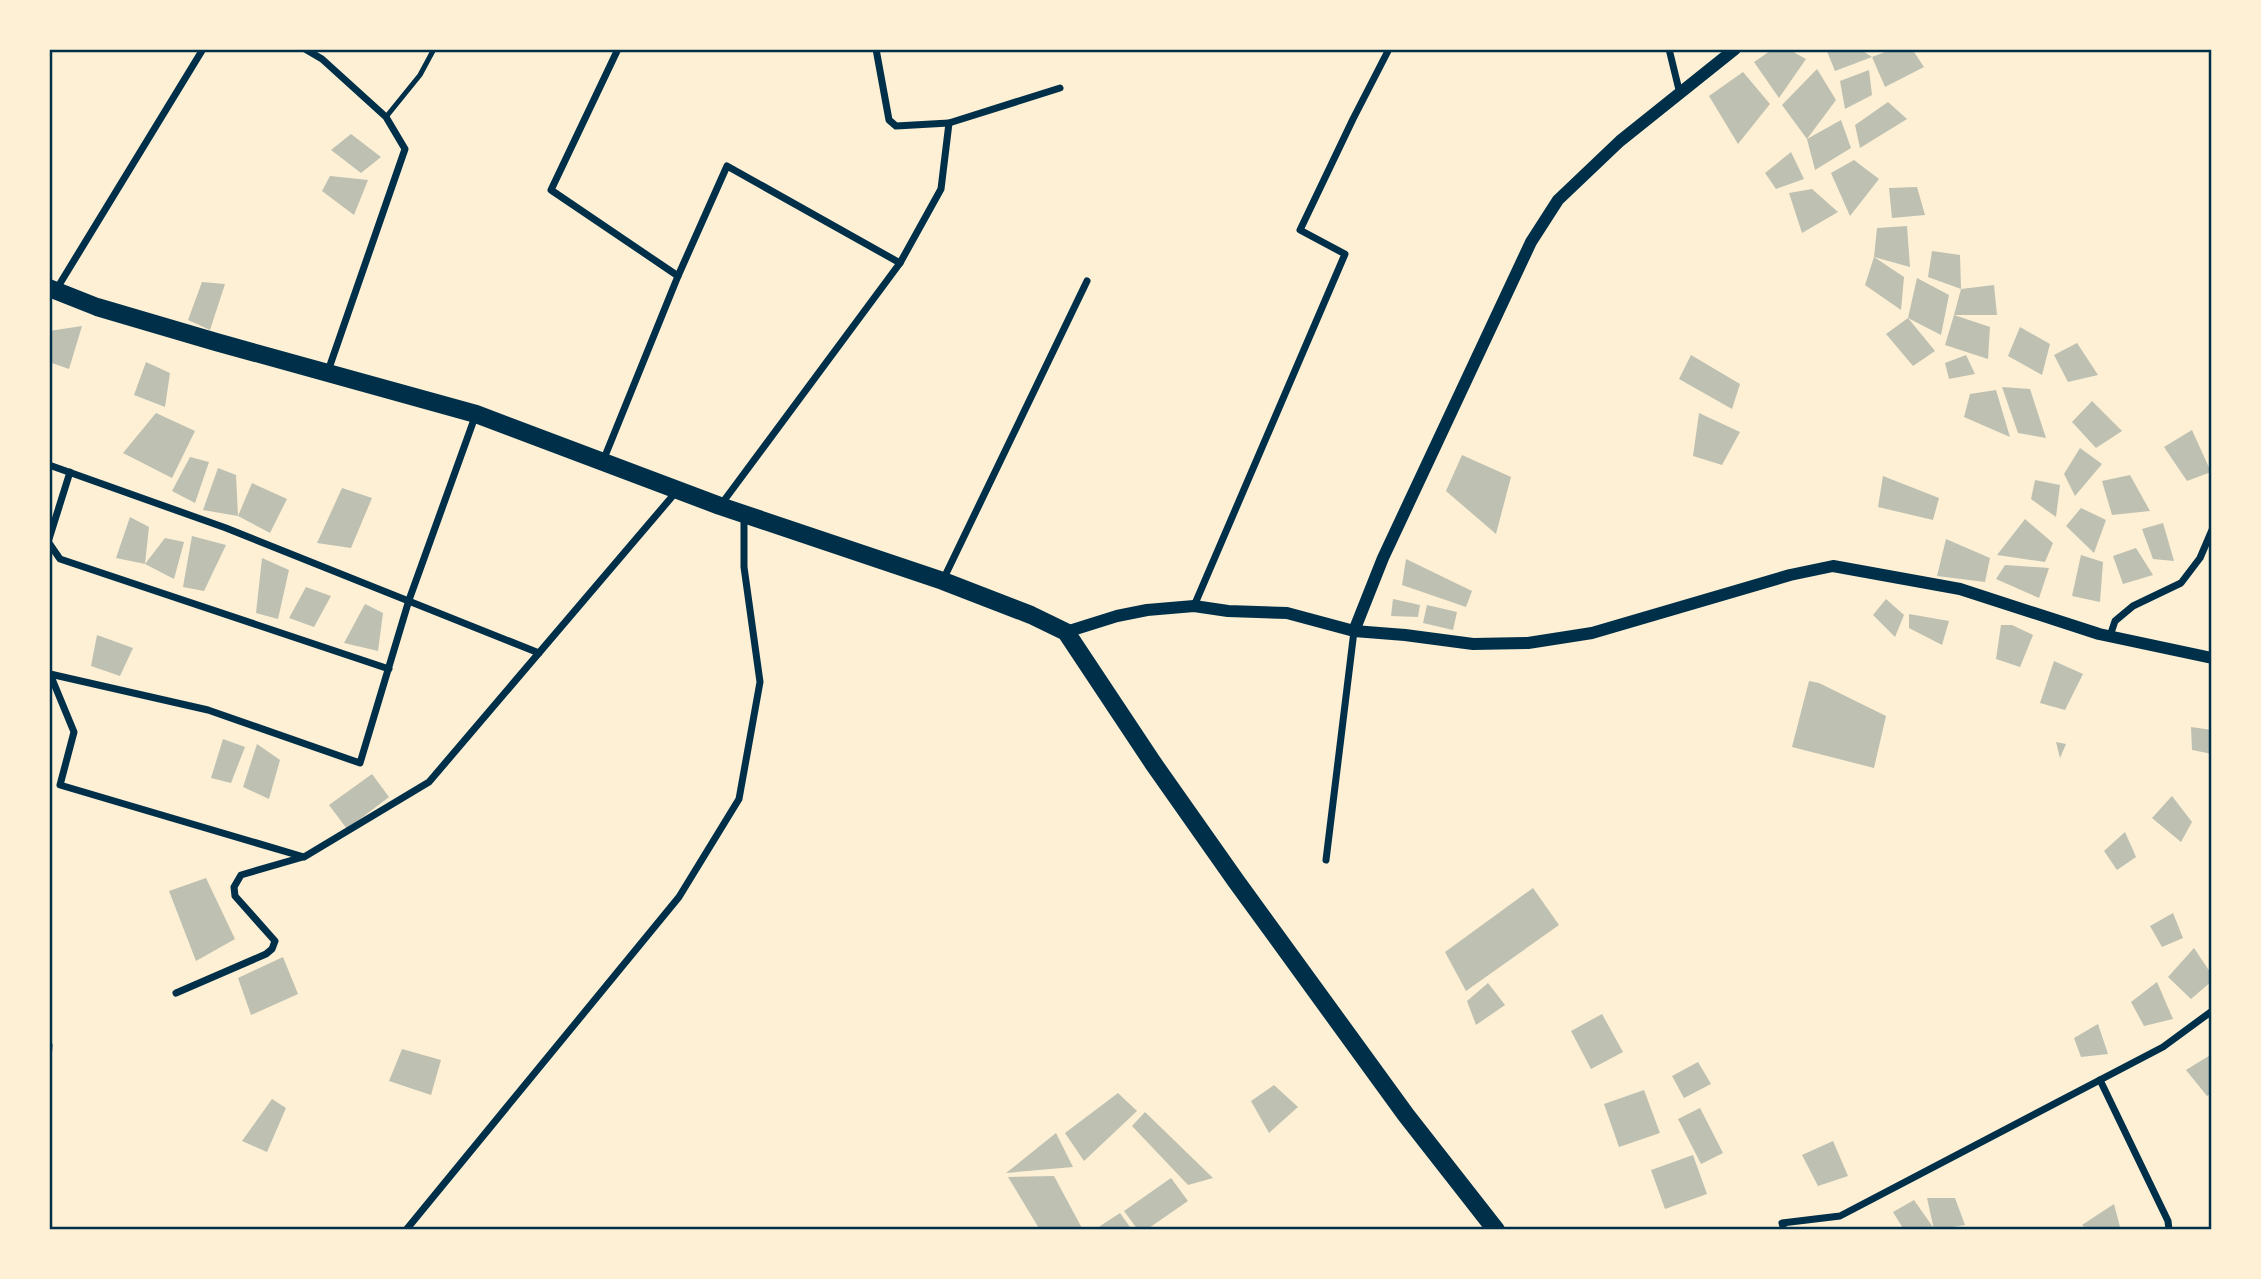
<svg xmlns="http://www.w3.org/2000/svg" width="2261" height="1279" font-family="Georgia,serif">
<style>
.building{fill:#bec0b2}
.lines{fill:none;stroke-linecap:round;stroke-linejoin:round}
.service{stroke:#003049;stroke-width:5}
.minor{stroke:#003049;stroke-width:7}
.tertiary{stroke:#003049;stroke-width:12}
.primary{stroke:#003049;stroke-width:18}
.neatline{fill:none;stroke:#003049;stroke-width:2.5}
</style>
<rect width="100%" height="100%" fill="#fdf0d5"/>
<!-- building -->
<g class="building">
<polygon points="1773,49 1788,49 1806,59 1779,98 1754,62"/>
<polygon points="1826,49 1860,49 1872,57 1893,49 1912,49 1924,67 1885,87 1872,57 1835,71"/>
<polygon points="1817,69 1836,100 1807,139 1841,120 1851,148 1815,170 1807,139 1782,105"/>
<polygon points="1869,70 1872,95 1845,109 1840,81"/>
<polygon points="1743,72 1770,104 1738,144 1709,96"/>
<polygon points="1888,102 1907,119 1860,148 1855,125"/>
<polygon points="351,134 381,157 361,173 331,150"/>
<polygon points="1791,152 1804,179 1776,189 1765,173"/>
<polygon points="1854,160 1879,179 1850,216 1831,173"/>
<polygon points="330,176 368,180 354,215 322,191"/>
<polygon points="1917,187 1925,215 1892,218 1889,188"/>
<polygon points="1812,189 1838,212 1802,233 1789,193"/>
<polygon points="1907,226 1910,267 1874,257 1877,228"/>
<polygon points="1932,251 1960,255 1961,289 1928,277"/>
<polygon points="1874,257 1904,277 1901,310 1865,285"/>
<polygon points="1917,278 1949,295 1941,335 1908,318"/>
<polygon points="202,282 225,284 210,330 188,320"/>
<polygon points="1994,285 1997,315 1954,315 1961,289"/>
<polygon points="1954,315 1990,327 1988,359 1945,345"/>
<polygon points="1908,318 1935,351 1913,366 1886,334"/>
<polygon points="82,326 69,369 49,362 49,331"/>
<polygon points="2020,327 2050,344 2042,375 2008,356"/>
<polygon points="2077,343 2098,375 2068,382 2054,355"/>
<polygon points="1691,355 1740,384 1732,409 1679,379"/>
<polygon points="1966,355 1975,374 1949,379 1945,363"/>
<polygon points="146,362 170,373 165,407 134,395"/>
<polygon points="2002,387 2030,389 2046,438 2018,433"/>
<polygon points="1996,390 2010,437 1964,417 1970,394"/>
<polygon points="2092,401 2122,431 2096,448 2072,422"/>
<polygon points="156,413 195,431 172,478 123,453"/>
<polygon points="1699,413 1740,432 1722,465 1693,456"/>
<polygon points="2192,430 2211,472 2187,481 2164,447"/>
<polygon points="2080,448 2102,464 2075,496 2064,474"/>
<polygon points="1462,455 1511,477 1496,534 1446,491"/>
<polygon points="190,457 209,462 195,503 172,491"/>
<polygon points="218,468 236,475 238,516 203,510"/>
<polygon points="2130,475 2150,511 2112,515 2102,481"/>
<polygon points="1883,476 1939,498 1933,520 1878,507"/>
<polygon points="2035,480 2060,485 2056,517 2031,499"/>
<polygon points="252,483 287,499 270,533 238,516"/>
<polygon points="342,488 372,498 351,548 317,543"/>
<polygon points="2081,508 2106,520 2094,553 2066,526"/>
<polygon points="130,517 149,527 145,564 116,558"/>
<polygon points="2025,519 2053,543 2045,562 1997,555"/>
<polygon points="2163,523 2174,561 2153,559 2142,529"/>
<polygon points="192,536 226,545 204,591 183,587"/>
<polygon points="165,538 184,542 174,579 145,564"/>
<polygon points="1946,539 1990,558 1985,582 1937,576"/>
<polygon points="2136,548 2153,575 2123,584 2113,556"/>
<polygon points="2081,555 2103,562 2100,602 2072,596"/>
<polygon points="262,558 289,570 278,619 256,613"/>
<polygon points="1406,559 1472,591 1466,607 1402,585"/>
<polygon points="2005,565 2049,568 2039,598 1996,579"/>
<polygon points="306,587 331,596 314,627 289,618"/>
<polygon points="1393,599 1420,605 1418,617 1391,616"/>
<polygon points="1886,599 1904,615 1895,637 1873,615"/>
<polygon points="365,604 383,613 378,651 344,643"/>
<polygon points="1427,605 1457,612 1453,630 1423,623"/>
<polygon points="1909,614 1949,621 1942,645 1909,628"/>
<polygon points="2001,625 2012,625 2033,635 2020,667 1996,659"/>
<polygon points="97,635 133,648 120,676 91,666"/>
<polygon points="2054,661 2083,674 2065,710 2040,703"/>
<polygon points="1809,681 1819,683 1886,716 1874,768 1792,747"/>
<polygon points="2191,727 2212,730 2212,754 2192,750"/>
<polygon points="223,739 245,747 231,783 211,778"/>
<polygon points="2056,742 2066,744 2060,758"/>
<polygon points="257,744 280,760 269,799 243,787"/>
<polygon points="372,774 389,797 347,829 329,805"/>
<polygon points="2172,796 2192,822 2181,842 2152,818"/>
<polygon points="2125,832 2136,857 2117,870 2104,851"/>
<polygon points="206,878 235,939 196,961 169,891"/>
<polygon points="1533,888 1559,925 1466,991 1445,952"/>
<polygon points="2173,913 2183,938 2162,947 2150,926"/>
<polygon points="2194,948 2212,975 2212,981 2191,999 2168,977"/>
<polygon points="283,957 298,994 251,1015 238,978"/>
<polygon points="2157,982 2173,1019 2144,1026 2131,1002"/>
<polygon points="1488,983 1505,1005 1476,1025 1467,1001"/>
<polygon points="1602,1014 1623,1052 1591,1069 1571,1031"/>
<polygon points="2098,1024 2108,1054 2081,1057 2074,1038"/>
<polygon points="402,1049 441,1060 431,1095 389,1081"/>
<polygon points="2212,1054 2212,1093 2207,1096 2186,1070"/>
<polygon points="1698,1062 1711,1084 1684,1098 1672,1076"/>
<polygon points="1274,1085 1298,1107 1269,1133 1251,1101"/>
<polygon points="1644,1090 1660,1133 1619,1147 1604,1104"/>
<polygon points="1118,1093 1137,1111 1084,1161 1065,1133"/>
<polygon points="272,1099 286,1108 267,1152 242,1141"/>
<polygon points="1700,1108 1723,1153 1701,1164 1678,1119"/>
<polygon points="1145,1112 1213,1178 1188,1185 1132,1126"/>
<polygon points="1056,1133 1073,1167 1006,1173"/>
<polygon points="1833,1141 1848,1176 1818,1186 1802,1155"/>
<polygon points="1693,1155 1707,1194 1665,1209 1651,1170"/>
<polygon points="1054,1176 1083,1230 1040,1230 1008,1177"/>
<polygon points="1171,1178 1188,1201 1146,1230 1138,1230 1124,1211"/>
<polygon points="1927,1198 1955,1198 1965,1225 1934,1230"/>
<polygon points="1914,1200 1935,1230 1904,1230 1893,1212"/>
<polygon points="2114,1204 2120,1227 2115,1230 2088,1230 2082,1225"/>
<polygon points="1120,1213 1132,1230 1094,1230"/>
</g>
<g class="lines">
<!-- service -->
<g class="service">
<polyline points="386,117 420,75 434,49"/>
<polyline points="49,1061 50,1045"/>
</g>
<!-- minor -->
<g class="minor">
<polyline points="305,49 322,59 386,117 405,149 328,371"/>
<polyline points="1669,49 1680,94"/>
<polyline points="949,123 1060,88"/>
<polyline points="678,276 727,166 900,263"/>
<polyline points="56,290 203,49"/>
<polyline points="603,461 678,276 551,190 618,49"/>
<polyline points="49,465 226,528 539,653"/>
<polyline points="720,506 900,263 941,189 949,123 896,126 889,120 876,49"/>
<polyline points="49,539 70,472"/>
<polyline points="49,543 60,559 389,669"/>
<polyline points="943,580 1087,281"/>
<polyline points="1194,606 1345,254 1300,230 1353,119 1389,49"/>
<polyline points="2110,636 2115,621 2133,606 2181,583 2200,558 2212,530"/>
<polyline points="50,674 74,732 60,785 304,857 429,782 676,492"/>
<polyline points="50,674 208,710 360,763 409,600 476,414"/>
<polyline points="1326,860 1354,631"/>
<polyline points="176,993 266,954 272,949 275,941 235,896 234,887 241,875 303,857"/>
<polyline points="2100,1080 2168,1221 2169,1230"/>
<polyline points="406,1230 679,897 739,799 760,682 744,567 744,517"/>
<polyline points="1784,1230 1782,1223 1840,1216 2163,1047 2212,1011"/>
</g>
<!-- tertiary -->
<g class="tertiary">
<polyline points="1354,631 1383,558 1531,242 1558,200 1620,141 1735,49"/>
<polyline points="1066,632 1117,616 1147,610 1194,606 1228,611 1287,613 1354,631 1405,635 1473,644 1528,643 1592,633 1790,575 1833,566 1960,589 2099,634 2212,658"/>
</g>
<!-- primary -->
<polyline class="primary" points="49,288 97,307 216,342 476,414 720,506 943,581 1031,615 1066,632 1153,763 1236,881 1406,1115 1496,1230"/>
</g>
<!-- border -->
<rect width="2261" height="1279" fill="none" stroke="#fdf0d5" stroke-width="102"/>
<rect x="51" y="51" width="2159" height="1177" class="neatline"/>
</svg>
